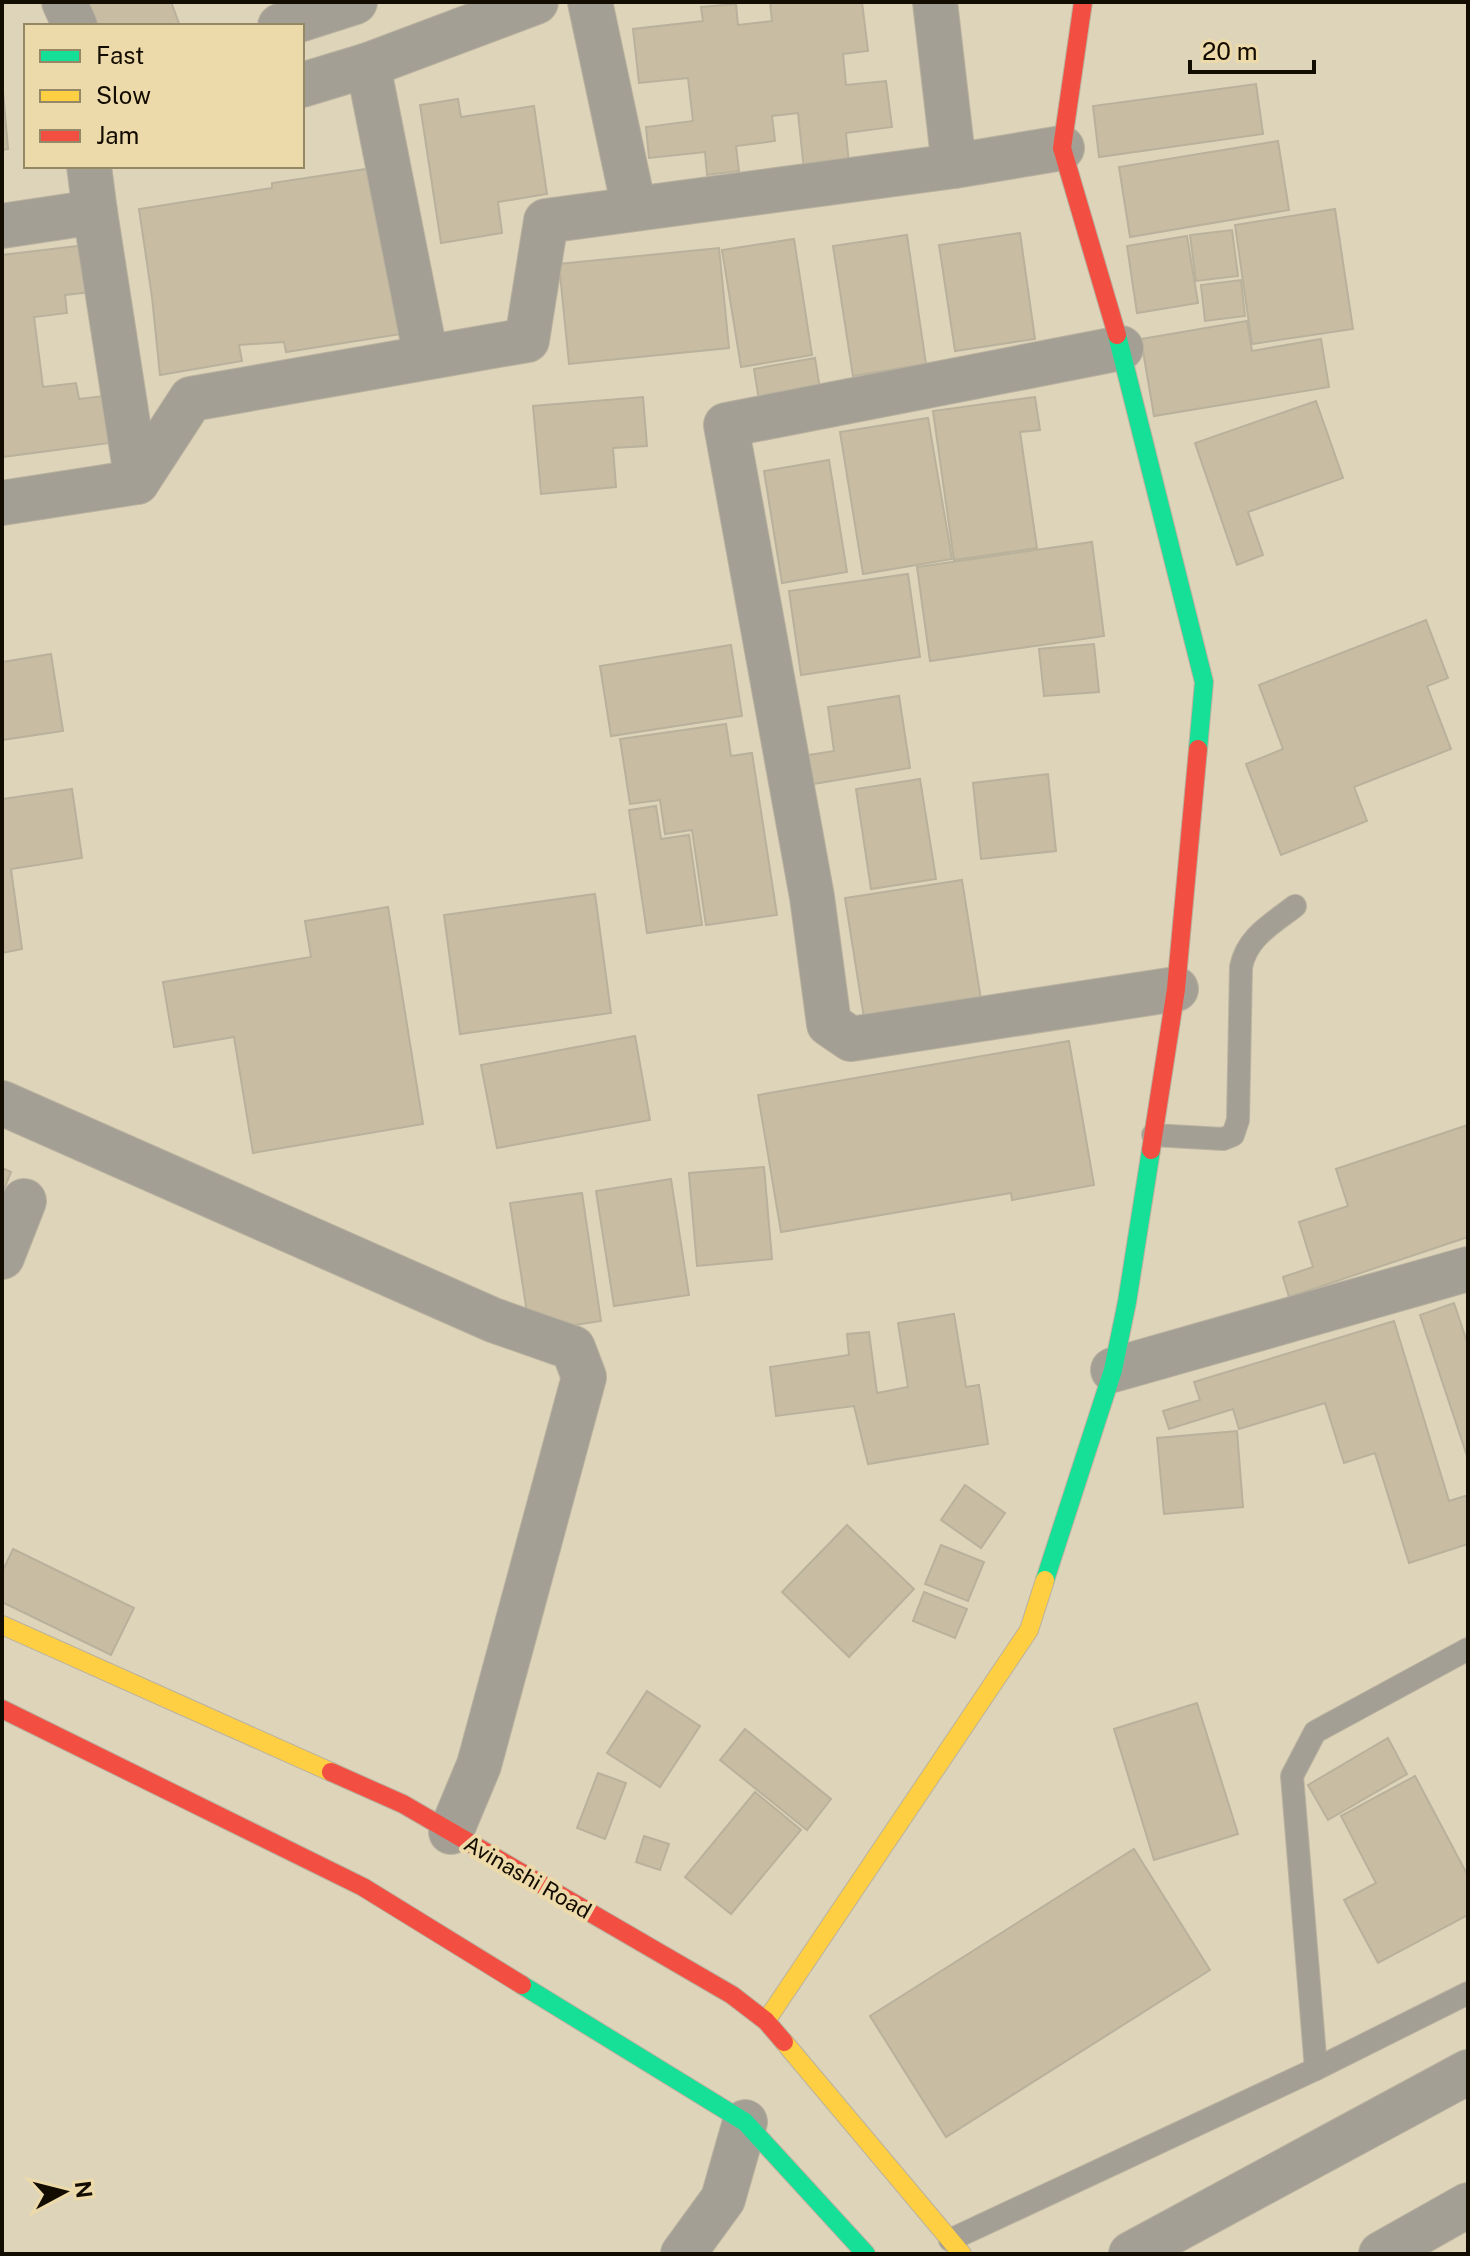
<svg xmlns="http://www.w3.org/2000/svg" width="1470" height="2256" font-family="'Public Sans',sans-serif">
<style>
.building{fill:#c8bda2;stroke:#b9b19c;stroke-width:2}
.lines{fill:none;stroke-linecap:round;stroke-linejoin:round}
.lane-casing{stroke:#bab29f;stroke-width:24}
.street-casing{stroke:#bab29f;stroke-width:46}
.fast-casing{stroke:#bab29f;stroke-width:20}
.slow-casing{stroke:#bab29f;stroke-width:20}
.jam-casing{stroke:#bab29f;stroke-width:20}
.lane{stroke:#a39f95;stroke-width:22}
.street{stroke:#a39f95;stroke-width:44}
.fast{stroke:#16e098;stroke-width:18}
.slow{stroke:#ffcf43;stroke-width:18}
.jam{stroke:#f24e42;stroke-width:18}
.labels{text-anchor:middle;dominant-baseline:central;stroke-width:8;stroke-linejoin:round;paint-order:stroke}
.street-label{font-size:22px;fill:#130c00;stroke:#eddaaa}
</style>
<rect width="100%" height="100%" fill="#ded4b9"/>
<!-- building -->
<g class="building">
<polygon points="86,2 171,2 180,26 95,26"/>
<polygon points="770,2 862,2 868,51 843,54 846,85 886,81 892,127 846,133 849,165 804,170 798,113 772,116 775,141 736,146 739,171 707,175 705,152 649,158 646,127 693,121 688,78 639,83 633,29 703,21 701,7 736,4 738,25 772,21"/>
<polygon points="2,80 8,149 2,150"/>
<polygon points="1256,84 1263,134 1099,157 1093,106"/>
<polygon points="458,99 461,117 534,106 547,194 498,202 502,233 441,243 420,105"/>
<polygon points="1278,141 1289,210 1130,237 1119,167"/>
<polygon points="373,168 401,334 286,352 284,342 239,345 242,361 160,375 152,297 139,209 272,188 272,183"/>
<polygon points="1335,209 1353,329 1252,344 1235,225"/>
<polygon points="1232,230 1238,276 1196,281 1190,235"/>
<polygon points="1020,233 1035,339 955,351 939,245"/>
<polygon points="907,235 926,364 853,376 833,246"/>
<polygon points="1187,236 1198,303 1137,313 1127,246"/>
<polygon points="794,239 812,355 741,367 722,250"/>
<polygon points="85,245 91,292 65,295 67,313 34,317 43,387 76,383 79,399 104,396 110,443 2,457 2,255"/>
<polygon points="719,248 729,348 569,364 559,264"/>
<polygon points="1241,280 1245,316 1205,321 1201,285"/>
<polygon points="1247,321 1252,351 1321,339 1329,387 1154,416 1141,339"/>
<polygon points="815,358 820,389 759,400 754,369"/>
<polygon points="643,397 647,446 613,448 616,487 541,494 533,406"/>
<polygon points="1035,397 1040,430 1020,432 1037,548 954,560 933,411"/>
<polygon points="1316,401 1343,478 1248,512 1263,555 1237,565 1195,443"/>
<polygon points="928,418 952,559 863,574 840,432"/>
<polygon points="829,460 847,572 782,583 764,471"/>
<polygon points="1092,542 1104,636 930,661 917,567"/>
<polygon points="908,574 920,657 801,675 789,591"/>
<polygon points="1426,620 1448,678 1427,686 1451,749 1354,787 1367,821 1281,855 1246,764 1283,749 1259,685"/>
<polygon points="1094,644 1099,692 1044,696 1039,649"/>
<polygon points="731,645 742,716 611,736 600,666"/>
<polygon points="51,654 63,731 2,740 2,662"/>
<polygon points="899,696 910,768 813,784 808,755 834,751 828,707"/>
<polygon points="726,724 731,756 752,753 777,915 706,925 692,830 665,834 660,800 630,804 620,739"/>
<polygon points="1048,774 1056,851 981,859 973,783"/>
<polygon points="920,779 936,879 871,889 856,789"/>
<polygon points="72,789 82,858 11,869 22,949 2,953 2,799"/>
<polygon points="656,806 661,839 689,835 702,925 647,933 629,810"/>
<polygon points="962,880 981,1000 864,1018 845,898"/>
<polygon points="595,894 611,1013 460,1034 444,915"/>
<polygon points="388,907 423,1124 253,1153 234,1037 174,1047 163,982 311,957 305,921"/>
<polygon points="635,1036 650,1120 497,1148 481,1065"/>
<polygon points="1069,1041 1094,1185 1012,1200 1011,1193 781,1232 758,1095"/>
<polygon points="1468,1125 1468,1237 1289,1297 1283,1277 1313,1267 1299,1222 1348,1206 1336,1169"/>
<polygon points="764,1167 772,1259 697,1266 689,1173"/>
<polygon points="2,1168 11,1172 2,1194"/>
<polygon points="671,1179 689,1295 614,1306 596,1191"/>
<polygon points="582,1193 601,1321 530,1332 510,1203"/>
<polygon points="1454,1303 1468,1345 1468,1459 1420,1315"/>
<polygon points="954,1314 966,1387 979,1385 988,1444 868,1464 854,1406 776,1416 770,1367 849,1355 847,1334 869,1332 877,1393 908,1387 898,1323"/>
<polygon points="1394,1321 1449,1501 1468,1495 1468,1544 1409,1563 1375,1453 1344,1463 1325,1403 1239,1429 1233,1409 1169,1429 1163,1411 1200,1400 1194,1382"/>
<polygon points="1237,1431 1243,1507 1164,1514 1157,1438"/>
<polygon points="965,1485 1005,1513 981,1548 941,1520"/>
<polygon points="847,1525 914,1589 849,1657 782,1592"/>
<polygon points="941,1545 984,1562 968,1601 925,1584"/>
<polygon points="13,1549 134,1608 111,1655 2,1602 2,1572"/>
<polygon points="924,1592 967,1609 955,1638 913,1621"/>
<polygon points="647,1691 700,1726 660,1787 607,1753"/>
<polygon points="1197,1703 1238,1834 1154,1860 1114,1729"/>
<polygon points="745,1729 831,1799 807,1830 720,1760"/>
<polygon points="1388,1738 1407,1774 1328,1820 1308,1785"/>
<polygon points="598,1773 626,1783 605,1839 577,1828"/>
<polygon points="1415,1776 1468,1876 1468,1915 1378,1963 1344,1900 1376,1883 1341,1816"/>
<polygon points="755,1792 801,1830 731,1914 685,1877"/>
<polygon points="644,1836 669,1844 660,1870 636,1862"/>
<polygon points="1134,1849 1210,1970 946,2137 870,2016"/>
</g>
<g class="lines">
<defs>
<g id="lane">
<path d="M 1153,1135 L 1223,1139 L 1233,1135 L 1238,1120 L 1241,967 C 1247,937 1272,924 1295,906"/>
<polyline points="1316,2069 1292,1776 1315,1732 1468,1649"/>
<polyline points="950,2240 1316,2069 1468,1993"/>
</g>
<g id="street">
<polyline points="64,2 75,26"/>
<polyline points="590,2 634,208"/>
<polyline points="935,2 954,166"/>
<polyline points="280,26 355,2"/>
<polyline points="368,65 426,357"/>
<polyline points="302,85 368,65 536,2"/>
<polyline points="95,212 137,482"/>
<polyline points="2,226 95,212 89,166"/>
<polyline points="1121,348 726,425 812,897 829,1024 851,1039 1176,989"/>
<polyline points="2,503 137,482 191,399 527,340 546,221 954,166 1062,148"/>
<polyline points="2,1103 493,1320 573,1348 584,1377 479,1765 451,1832"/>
<polyline points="2,1257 24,1201"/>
<polyline points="1113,1370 1468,1269"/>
<polyline points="683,2254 723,2199 745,2122"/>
<polyline points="1131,2254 1468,2072"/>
<polyline points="1381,2254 1468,2205"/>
</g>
<g id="fast">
<polyline points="1117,335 1204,682 1198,749"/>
<polyline points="1045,1580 1113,1370 1127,1302 1151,1150"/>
<polyline points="522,1985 745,2122 866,2254"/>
</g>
<g id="slow">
<polyline points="2,1625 331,1772"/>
<polyline points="766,2021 1029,1630 1045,1580"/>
<polyline points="784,2042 962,2254"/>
</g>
<g id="jam">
<polyline points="1083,2 1062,148 1117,335"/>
<polyline points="1151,1150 1176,989 1198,749"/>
<polyline points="2,1709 363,1887 522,1985"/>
<polyline points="331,1772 403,1804 732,1995 766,2021 784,2042"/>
</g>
</defs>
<!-- lane casing -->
<use href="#lane" class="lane-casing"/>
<!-- street casing -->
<use href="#street" class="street-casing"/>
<!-- fast casing -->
<use href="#fast" class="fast-casing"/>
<!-- slow casing -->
<use href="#slow" class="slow-casing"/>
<!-- jam casing -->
<use href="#jam" class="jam-casing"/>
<!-- lane -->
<use href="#lane" class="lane"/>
<!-- street -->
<use href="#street" class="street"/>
<!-- fast -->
<use href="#fast" class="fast"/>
<!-- slow -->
<use href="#slow" class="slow"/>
<!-- jam -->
<use href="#jam" class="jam"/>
</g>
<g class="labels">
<!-- street labels -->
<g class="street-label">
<text transform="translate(528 1877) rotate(30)">Avinashi Road</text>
</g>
</g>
<!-- border -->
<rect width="1470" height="2256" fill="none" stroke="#130c00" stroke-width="8"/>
<!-- legend -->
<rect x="24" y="24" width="280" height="144" fill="#eddaaa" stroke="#968866" stroke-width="2"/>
<rect x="40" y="50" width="40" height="12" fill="#16e098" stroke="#968866" stroke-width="2"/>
<text x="96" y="64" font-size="24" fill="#130c00">Fast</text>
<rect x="40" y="90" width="40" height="12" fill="#ffcf43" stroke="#968866" stroke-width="2"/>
<text x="96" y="104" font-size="24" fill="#130c00">Slow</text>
<rect x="40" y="130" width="40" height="12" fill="#f24e42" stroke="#968866" stroke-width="2"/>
<text x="96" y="144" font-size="24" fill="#130c00">Jam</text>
<!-- north arrow -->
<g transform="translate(64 2192) rotate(83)" stroke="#eddaaa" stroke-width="6" paint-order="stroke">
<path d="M0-6L14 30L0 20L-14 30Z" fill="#130c00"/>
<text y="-12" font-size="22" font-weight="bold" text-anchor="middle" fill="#130c00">N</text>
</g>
<!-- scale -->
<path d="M1190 60v12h124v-12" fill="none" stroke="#130c00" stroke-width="4"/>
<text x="1202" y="60" font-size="24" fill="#130c00" stroke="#eddaaa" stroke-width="6" paint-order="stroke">20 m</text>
</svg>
